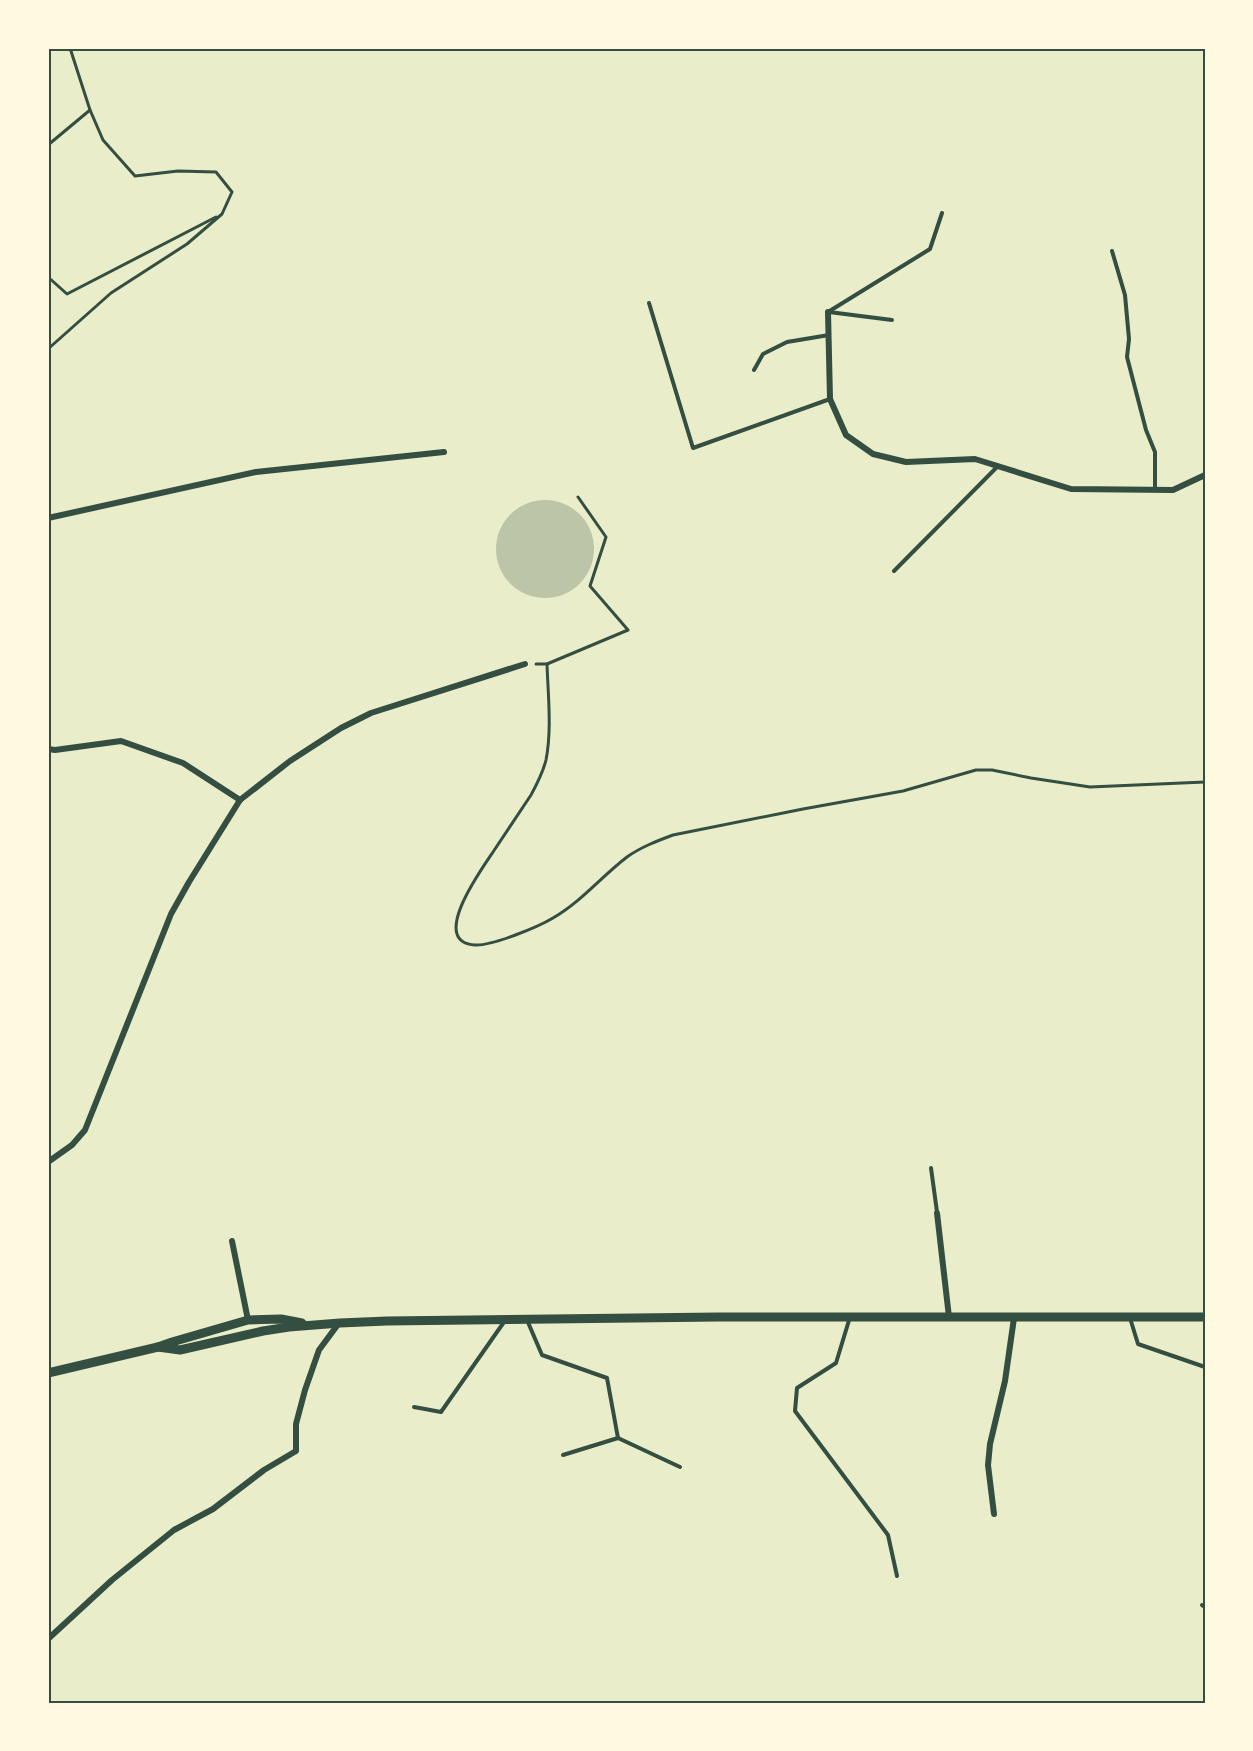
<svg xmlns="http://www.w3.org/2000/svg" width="1253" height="1751" font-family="Barlow,sans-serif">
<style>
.building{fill:#bcc5a7}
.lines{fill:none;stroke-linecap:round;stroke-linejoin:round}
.path{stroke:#344e41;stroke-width:3}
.service{stroke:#344e41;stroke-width:4}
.minor{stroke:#344e41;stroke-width:6}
.tertiary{stroke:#344e41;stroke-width:9}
.neatline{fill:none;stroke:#344e41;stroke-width:2}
</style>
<rect width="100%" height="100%" fill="#e9edc9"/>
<!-- building -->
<circle class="building" cx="545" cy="549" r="49"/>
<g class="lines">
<!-- path -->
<g class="path">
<polyline points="48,145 90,110"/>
<polyline points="48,277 67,294 216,217"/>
<polyline points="48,349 111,293 187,244 222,214 232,192 216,172 178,171 135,176 103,140 90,110 70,48"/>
<polyline points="536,664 547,664 628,630 590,586 606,537 578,497"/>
<path d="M 547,664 C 548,695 552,729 546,760 C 543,772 537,784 531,795 C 519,813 507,831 495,849 C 484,866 427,942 475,945 C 492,946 538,927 553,918 C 581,902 602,876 627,857 C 641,847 657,841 673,835 L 803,809 L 903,791 L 976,770 L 992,770 L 1031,778 L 1090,787 L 1205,782"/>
</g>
<!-- service -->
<g class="service">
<polyline points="1112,251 1125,295 1129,339 1127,357 1146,430 1155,452 1155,490"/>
<polyline points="649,303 693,448 830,399"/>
<polyline points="828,312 930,249 942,213"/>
<polyline points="829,312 892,320"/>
<polyline points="754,370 763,354 787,342 829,335"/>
<polyline points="894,571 997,467"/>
<polyline points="931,1168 937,1212"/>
<polyline points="850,1317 836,1363 797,1388 795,1411 888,1535 897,1576"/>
<polyline points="1130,1318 1138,1344 1205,1367"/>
<polyline points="527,1320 542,1355 607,1378 618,1438 680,1467"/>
<polyline points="414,1407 441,1412 504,1322"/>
<polyline points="563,1455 618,1438"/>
<polyline points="1202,1605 1205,1607"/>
</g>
<!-- minor -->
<g class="minor">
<polyline points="828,312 830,399 846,435 873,454 906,462 975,459 1071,489 1173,490 1205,475"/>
<polyline points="48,518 256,472 444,452"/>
<polyline points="48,749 55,750 121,741 183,763 240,800"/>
<polyline points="48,1162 72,1145 85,1130 171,914 189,882 240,800 290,761 341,728 371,713 525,664"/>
<polyline points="937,1213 949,1317"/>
<polyline points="232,1241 248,1320"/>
<polyline points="994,1514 988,1465 990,1444 1005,1381 1014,1318"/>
<polyline points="48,1639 112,1580 174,1530 213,1509 264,1470 296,1451 296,1424 305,1390 319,1350 339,1323"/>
</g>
<!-- tertiary -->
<g class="tertiary">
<polyline points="158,1347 180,1350 263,1331 289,1327 340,1323 387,1321 718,1317 1205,1317"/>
<polyline points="48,1373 158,1347 172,1342 248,1320 281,1319 302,1323"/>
</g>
</g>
<!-- border -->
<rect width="1253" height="1751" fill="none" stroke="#fefae0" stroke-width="99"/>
<rect x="50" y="50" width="1154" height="1652" class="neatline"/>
</svg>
